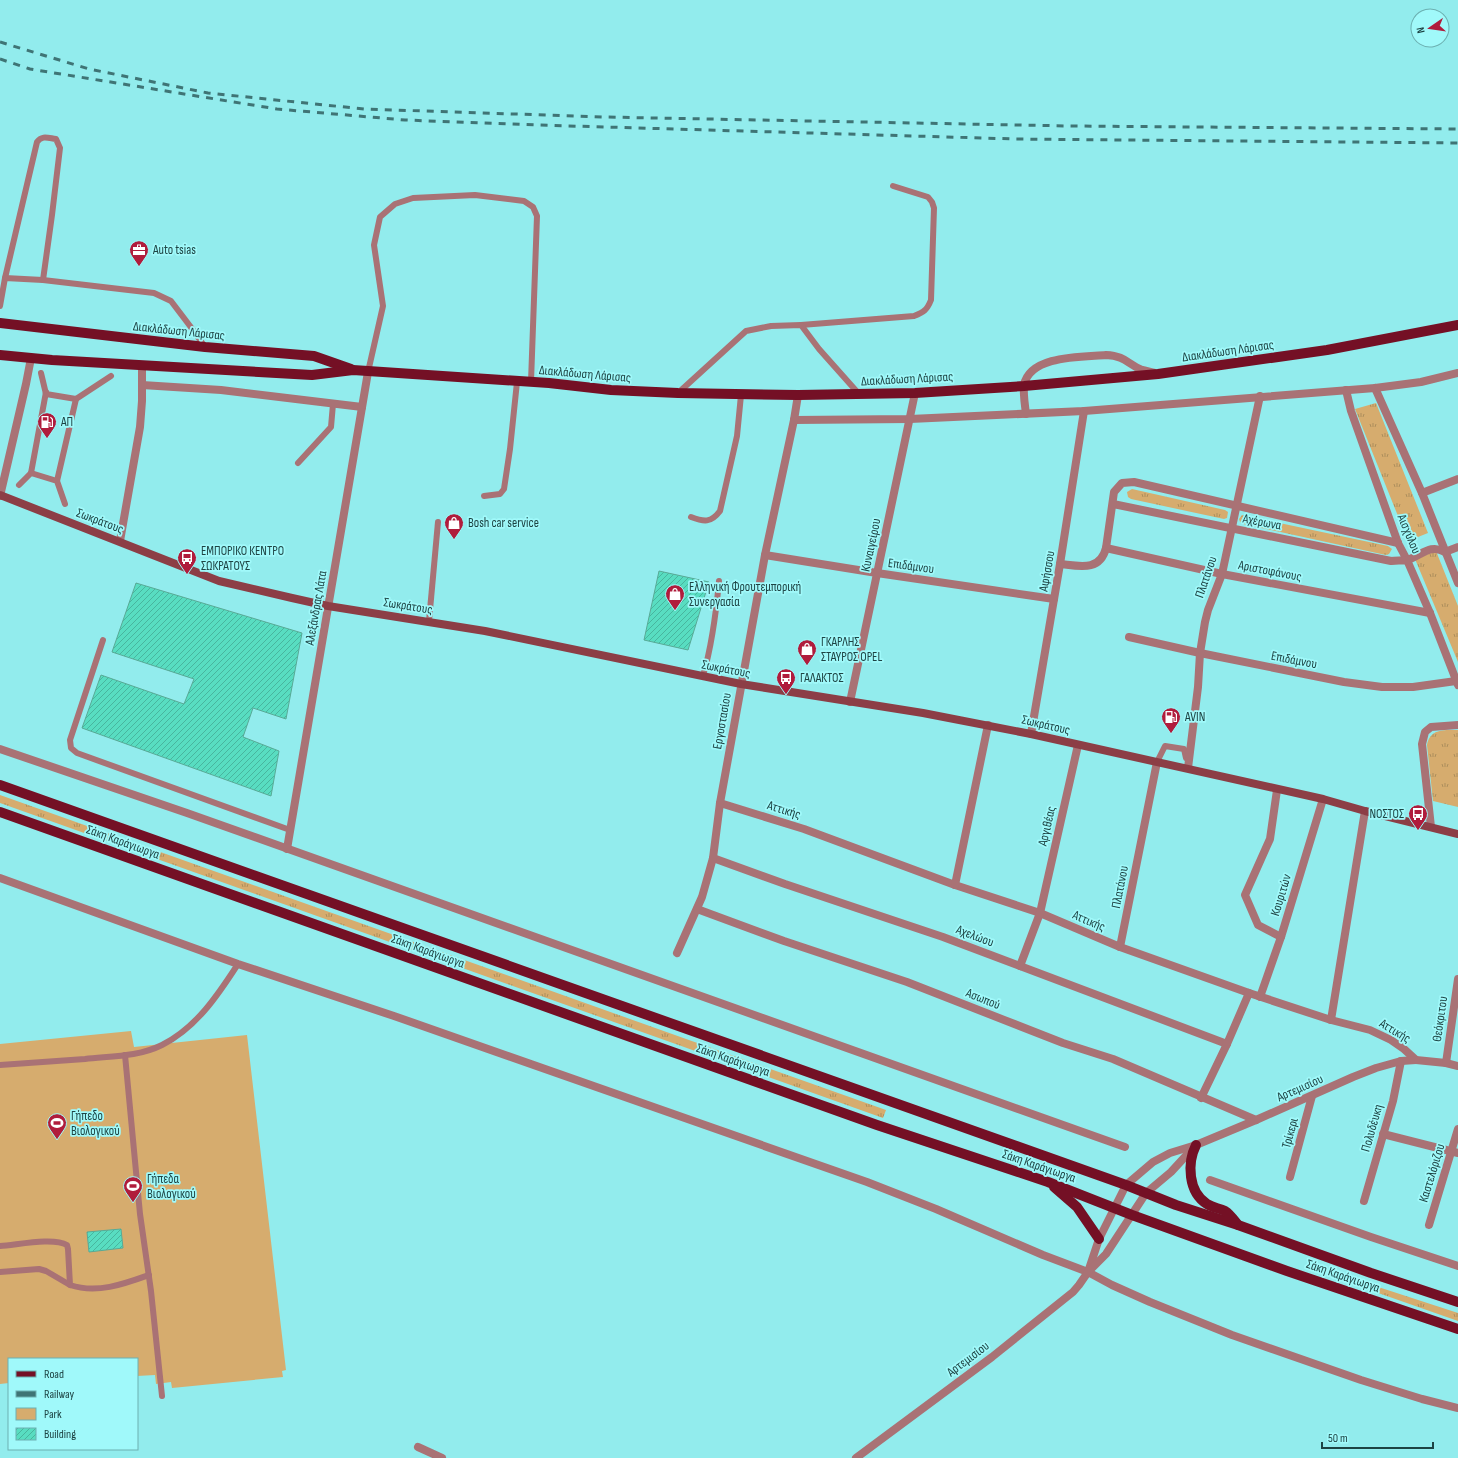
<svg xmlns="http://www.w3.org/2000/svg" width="1458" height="1458" font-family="'Sofia Sans Condensed',sans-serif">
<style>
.grass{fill:url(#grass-tufts)}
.green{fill:#d6ac6e}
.building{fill:url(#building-hatch);stroke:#58aa96}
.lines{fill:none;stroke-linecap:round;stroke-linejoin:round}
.service{stroke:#a97275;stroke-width:6}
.pedestrian{stroke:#a97275;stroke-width:8}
.minor{stroke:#a97275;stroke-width:8}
.secondary{stroke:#8c3e46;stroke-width:8}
.primary{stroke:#741025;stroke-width:10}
.rail{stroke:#3f7475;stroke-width:3;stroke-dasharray:7 7;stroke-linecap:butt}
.labels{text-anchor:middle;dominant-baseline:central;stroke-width:3.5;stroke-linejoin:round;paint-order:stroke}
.poi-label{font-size:13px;fill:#1d4343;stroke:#a0f9fa;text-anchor:start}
.street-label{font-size:13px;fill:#1d4343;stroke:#a0f9fa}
</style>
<defs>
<pattern id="grass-tufts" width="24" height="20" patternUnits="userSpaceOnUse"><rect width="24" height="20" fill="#d6ac6e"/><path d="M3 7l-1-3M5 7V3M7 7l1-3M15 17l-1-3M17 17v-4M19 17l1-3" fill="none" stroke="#ad8e5c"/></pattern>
<pattern id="building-hatch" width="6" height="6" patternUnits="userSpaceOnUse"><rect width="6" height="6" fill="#58ddc1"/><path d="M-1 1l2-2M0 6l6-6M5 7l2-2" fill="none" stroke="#48b59e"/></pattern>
</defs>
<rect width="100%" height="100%" fill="#92eced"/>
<!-- grass -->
<g class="grass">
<polygon points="1376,403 1428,533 1408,541 1355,409"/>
<polygon points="1132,489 1225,510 1228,512 1227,518 1224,519 1131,499 1128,497 1127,492"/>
<polygon points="1242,515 1388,546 1392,549 1389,554 1386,555 1243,524 1240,522 1239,519"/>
<polygon points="1436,551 1458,606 1458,662 1415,559"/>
<path d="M 1458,730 L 1458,807 L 1433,801 L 1427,745 C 1430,728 1445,730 1458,730 Z"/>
<polygon points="0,795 886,1110 883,1118 0,803"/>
<polygon points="1366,1283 1458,1313 1458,1321 1364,1288"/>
</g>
<!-- green -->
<polygon class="green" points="131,1031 134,1047 247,1035 286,1370 282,1371 283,1377 172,1388 171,1382 156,1384 155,1375 137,1376 137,1359 9,1359 9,1383 0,1384 0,1044"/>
<!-- building -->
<g class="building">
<polygon points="659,571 709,582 688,650 644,640"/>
<polygon points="136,583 302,633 286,719 253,708 243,737 279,751 271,796 82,728 101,675 184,704 194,679 112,652"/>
<polygon points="121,1229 123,1248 89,1252 87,1232"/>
</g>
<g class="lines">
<!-- service -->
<g class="service">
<path d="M 5,278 L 37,142 C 42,135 48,138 56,139 L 60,148 L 52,215 L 43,280"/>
<polyline points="0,306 5,278 43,280 154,293 171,301 190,326 205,347"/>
<path d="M 801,325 L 914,316 C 924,312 927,310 931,300 L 934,208 L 932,202 L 928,197 L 893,186"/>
<polyline points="368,372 383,306 374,245 380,217 395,204 413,198 475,195 524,201 533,207 537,216 531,382"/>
<polyline points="41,373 46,394 76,399 111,376"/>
<polyline points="678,393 746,331 771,326 801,325 819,349 859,394"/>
<polyline points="298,463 331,427 333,404"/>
<polyline points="31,473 46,392"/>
<polyline points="57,481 76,399"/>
<polyline points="19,485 31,473 57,481 65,504"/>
<polyline points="484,496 500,494 504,489 510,449 517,382"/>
<path d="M 691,517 C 704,522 711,523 720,511 L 737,436 L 741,395"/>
<polyline points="429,621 438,522"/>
<polyline points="103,640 70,740 71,748 77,753 290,830"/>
<path d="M 703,676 C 712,645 716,614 719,581"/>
<polyline points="1157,762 1165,746 1184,749 1186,758"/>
<polyline points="125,1055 140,1214 151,1291 162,1396"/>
<path d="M 0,1065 C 28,1063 56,1061 85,1059 C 111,1056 138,1057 162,1045 C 196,1028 218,995 238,964"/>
<path d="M 0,1246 C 17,1245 53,1237 67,1245 L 68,1249 L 70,1285 C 97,1294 124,1284 149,1275"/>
<polyline points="0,1272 39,1269 46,1271 70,1285"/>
</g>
<!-- pedestrian -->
<g class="pedestrian">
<polyline points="1106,548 1222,574 1430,613"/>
<polyline points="1200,653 1344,682 1382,687 1413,687 1456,681"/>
<polyline points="1277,790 1270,839 1245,895 1258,925 1281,937"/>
<polyline points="1431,827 1422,744 1425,732 1431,727 1458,725"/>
<polyline points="1331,1020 1365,811"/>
</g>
<!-- minor -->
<g class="minor">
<polyline points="142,385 221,390 362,407"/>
<polyline points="1375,388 1422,493 1458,583"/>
<polyline points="1346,390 1351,411 1398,543 1407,560 1430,613 1458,685"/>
<path d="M 1026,414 C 1025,405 1023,394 1024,385 C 1030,355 1082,357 1106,355 C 1126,356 1127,364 1142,370 C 1146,371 1151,372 1155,373"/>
<polyline points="794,420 910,419 1084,411 1375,388 1421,382 1458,373"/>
<polyline points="1422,493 1458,479"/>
<polyline points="0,496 26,384 31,358"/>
<path d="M 1113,504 L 1391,561 C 1396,560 1402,561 1407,560 C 1421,556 1430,543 1445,552 L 1458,547"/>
<polyline points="120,541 140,427 142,401 142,365"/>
<polyline points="765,555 877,573 1054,599"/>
<path d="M 1060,564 C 1079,566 1100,572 1106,548 L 1114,492 L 1122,483 L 1134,482 L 1398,543"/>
<polyline points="1129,637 1200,653"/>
<polyline points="850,702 915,393"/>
<polyline points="1031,734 1060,564 1084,411"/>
<polyline points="0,749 187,813 1125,1147"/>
<polyline points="1188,768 1198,687 1200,653 1205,622 1208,610 1222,574 1260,396"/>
<polyline points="720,803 804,829 955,885 1040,913 1120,947 1249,993 1331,1020 1370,1030 1391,1040 1404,1049 1416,1060 1446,1063 1458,1066"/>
<polyline points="287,849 368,372"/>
<polyline points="713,858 785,884 943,937 1227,1044"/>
<polyline points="0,878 238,964 394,1016 867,1182 936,1209 1043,1255 1088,1272 1112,1285 1150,1302 1232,1335 1361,1380 1422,1399 1458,1408"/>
<polyline points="955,885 988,725"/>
<polyline points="697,909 784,941 907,982 1063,1043 1113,1059 1256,1120"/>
<polyline points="1120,947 1157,762"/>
<polyline points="677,953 702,897 713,858 720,803 765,555 794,420 798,395"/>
<polyline points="1020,966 1040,913 1078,745"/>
<polyline points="1260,997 1281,937 1323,799"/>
<polyline points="1446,1063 1458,979"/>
<polyline points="1201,1098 1227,1044 1249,993"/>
<polyline points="1383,1134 1458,1153"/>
<polyline points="1290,1177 1312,1096"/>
<polyline points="1210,1180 1371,1237 1458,1266"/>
<polyline points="1364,1201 1393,1101 1401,1061"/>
<polyline points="1429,1225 1458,1129"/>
<polyline points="1088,1272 1099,1239 1126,1185 1153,1162 1170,1153 1196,1145 1256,1120 1353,1077 1376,1068 1401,1061 1416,1060"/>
<polyline points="418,1447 442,1458"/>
<polyline points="856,1458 992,1357 1073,1292 1079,1285 1088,1272 1106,1254 1146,1193 1171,1172 1194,1147"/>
</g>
<!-- secondary -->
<polyline class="secondary" points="0,495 219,581 292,598 328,606 485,631 741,684 923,713 1031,734 1323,799 1365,811 1458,834"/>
<!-- primary -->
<g class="primary">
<polyline points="0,323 205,347 314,356 351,369"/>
<polyline points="0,355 52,360 312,375 353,370 549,383 611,390 678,393 798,395 915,393 1024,386 1158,374 1327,350 1458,325"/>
<polyline points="0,785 1126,1185 1176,1205 1238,1225 1371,1273 1458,1302"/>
<polyline points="0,812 877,1125 1048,1182 1132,1215 1287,1271 1458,1329"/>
<path d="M 1196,1145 C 1187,1163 1188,1192 1207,1204 C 1213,1208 1219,1208 1225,1211 C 1230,1214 1234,1220 1238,1225"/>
<polyline points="1054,1187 1077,1207 1099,1239"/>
</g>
<!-- rail -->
<g class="rail">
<polyline points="0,42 89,69 208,93 364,109 604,117 1069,126 1458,129"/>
<polyline points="0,59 30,69 277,109 405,120 537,125 1016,139 1458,143"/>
</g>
</g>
<!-- icons -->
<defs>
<symbol id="office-pin" viewBox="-11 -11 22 30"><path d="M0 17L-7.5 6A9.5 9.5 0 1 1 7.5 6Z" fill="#b01c3c" stroke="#a0f9fa"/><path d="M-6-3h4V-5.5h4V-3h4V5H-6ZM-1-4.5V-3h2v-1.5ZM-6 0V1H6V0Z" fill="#fff"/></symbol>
<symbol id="fuel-pin" viewBox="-11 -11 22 30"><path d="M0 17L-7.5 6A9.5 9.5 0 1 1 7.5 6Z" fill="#b01c3c" stroke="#a0f9fa"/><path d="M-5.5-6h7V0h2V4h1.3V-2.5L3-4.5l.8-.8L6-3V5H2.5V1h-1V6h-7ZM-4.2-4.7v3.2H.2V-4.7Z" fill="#fff"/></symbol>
<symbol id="shop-pin" viewBox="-11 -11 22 30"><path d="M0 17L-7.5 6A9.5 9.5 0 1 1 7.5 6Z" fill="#b01c3c" stroke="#a0f9fa"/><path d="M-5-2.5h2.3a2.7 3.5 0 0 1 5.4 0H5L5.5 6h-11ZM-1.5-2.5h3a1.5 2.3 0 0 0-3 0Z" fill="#fff"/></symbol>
<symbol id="bus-pin" viewBox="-11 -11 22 30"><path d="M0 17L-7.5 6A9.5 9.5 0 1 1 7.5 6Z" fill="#b01c3c" stroke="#a0f9fa"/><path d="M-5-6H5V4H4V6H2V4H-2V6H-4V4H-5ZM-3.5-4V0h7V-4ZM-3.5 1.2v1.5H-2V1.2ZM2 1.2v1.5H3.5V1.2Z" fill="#fff"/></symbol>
<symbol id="stadium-pin" viewBox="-11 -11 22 30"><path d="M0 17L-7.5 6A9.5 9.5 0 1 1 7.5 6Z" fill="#b01c3c" stroke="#a0f9fa"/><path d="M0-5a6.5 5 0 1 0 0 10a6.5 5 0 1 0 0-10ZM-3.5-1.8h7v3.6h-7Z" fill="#fff"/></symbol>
</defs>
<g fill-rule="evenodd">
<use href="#office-pin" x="128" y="239" width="22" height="30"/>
<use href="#fuel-pin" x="36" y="411" width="22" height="30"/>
<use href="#shop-pin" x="443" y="512" width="22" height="30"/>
<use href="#bus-pin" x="176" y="547" width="22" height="30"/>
<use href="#shop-pin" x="664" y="583" width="22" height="30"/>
<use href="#shop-pin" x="796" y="638" width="22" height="30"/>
<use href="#bus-pin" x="775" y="667" width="22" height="30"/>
<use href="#fuel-pin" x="1160" y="706" width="22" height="30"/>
<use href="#bus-pin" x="1407" y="803" width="22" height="30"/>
<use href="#stadium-pin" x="46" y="1112" width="22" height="30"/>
<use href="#stadium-pin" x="122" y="1175" width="22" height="30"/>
</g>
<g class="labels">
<!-- poi labels -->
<g class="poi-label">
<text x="153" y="250">Auto tsias</text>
<text x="61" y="422">ΑΠ</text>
<text x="468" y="523">Bosh car service</text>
<text x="201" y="551">ΕΜΠΟΡΙΚΟ ΚΕΝΤΡΟ<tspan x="201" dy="15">ΣΩΚΡΑΤΟΥΣ</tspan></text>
<text x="689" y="587">Ελληνική Φρουτεμπορική<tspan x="689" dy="15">Συνεργασία</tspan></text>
<text x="821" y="642">ΓΚΑΡΛΗΣ<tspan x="821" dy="15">ΣΤΑΥΡΟΣ OPEL</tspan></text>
<text x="800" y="678">ΓΑΛΑΚΤΟΣ</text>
<text x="1185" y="717">AVIN</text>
<text x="1404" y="814" text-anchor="end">ΝΟΣΤΟΣ</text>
<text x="71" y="1116">Γήπεδο<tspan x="71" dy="15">Βιολογικού</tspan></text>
<text x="147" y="1179">Γήπεδα<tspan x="147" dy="15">Βιολογικού</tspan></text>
</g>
<!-- street labels -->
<g class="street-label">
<text transform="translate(179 331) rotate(6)">Διακλάδωση Λάρισας</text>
<text transform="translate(1228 351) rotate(-8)">Διακλάδωση Λάρισας</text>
<text transform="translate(585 374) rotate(5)">Διακλάδωση Λάρισας</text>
<text transform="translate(907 379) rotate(-3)">Διακλάδωση Λάρισας</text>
<text transform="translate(100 521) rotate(21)">Σωκράτους</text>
<text transform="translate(1262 522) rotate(11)">Αχέρωνα</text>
<text transform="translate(1409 534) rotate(67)">Αισχύλου</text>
<text transform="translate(871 545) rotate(-78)">Κυναιγείρου</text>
<text transform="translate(911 566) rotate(8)">Επιδάμνου</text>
<text transform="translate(1047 571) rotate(-80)">Αφήσσου</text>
<text transform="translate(1270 571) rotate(11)">Αριστοφάνους</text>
<text transform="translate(1206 577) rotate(-71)">Πλατάνου</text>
<text transform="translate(408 606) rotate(9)">Σωκράτους</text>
<text transform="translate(316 608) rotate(-80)">Αλεξάνδρας Λάτα</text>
<text transform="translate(1294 660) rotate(11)">Επιδάμνου</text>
<text transform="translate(726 669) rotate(11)">Σωκράτους</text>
<text transform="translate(722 721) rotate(-80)">Εργοστασίου</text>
<text transform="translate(1046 725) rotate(13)">Σωκράτους</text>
<text transform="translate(784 810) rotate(17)">Αττικής</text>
<text transform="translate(1047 826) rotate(-77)">Αργιθέας</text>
<text transform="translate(123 842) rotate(20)">Σάκη Καράγιωργα</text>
<text transform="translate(1120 887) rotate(-79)">Πλατάνου</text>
<text transform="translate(1281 895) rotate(-73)">Κουριτών</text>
<text transform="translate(1089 921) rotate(23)">Αττικής</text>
<text transform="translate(975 936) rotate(21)">Αχελώου</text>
<text transform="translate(428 951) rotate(20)">Σάκη Καράγιωργα</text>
<text transform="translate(983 999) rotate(22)">Ασωπού</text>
<text transform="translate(1440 1019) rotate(-82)">Θεόκριτου</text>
<text transform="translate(1395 1031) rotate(31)">Αττικής</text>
<text transform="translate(733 1060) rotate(19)">Σάκη Καράγιωργα</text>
<text transform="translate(1300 1088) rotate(-24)">Αρτεμισίου</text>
<text transform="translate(1372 1128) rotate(-74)">Πολυδέυκη</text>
<text transform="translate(1290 1133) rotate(-75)">Τρίκερι</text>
<text transform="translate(1039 1166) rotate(19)">Σάκη Καράγιωργα</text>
<text transform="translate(1432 1173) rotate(-73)">Καστελόριζου</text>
<text transform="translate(1343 1276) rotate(19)">Σάκη Καράγιωργα</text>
<text transform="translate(968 1359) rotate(-37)">Αρτεμισίου</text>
</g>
</g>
<!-- legend -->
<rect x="8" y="1358" width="130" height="92" fill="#a0f9fa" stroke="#6cb0b1"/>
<rect x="16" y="1371" width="20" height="6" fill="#741025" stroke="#6cb0b1"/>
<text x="44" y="1378" font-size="12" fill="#1d4343">Road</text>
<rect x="16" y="1391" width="20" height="6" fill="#3f7475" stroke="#6cb0b1"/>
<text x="44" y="1398" font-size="12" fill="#1d4343">Railway</text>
<rect x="16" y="1408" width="20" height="12" fill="#d6ac6e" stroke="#6cb0b1"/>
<text x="44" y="1418" font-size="12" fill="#1d4343">Park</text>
<rect x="16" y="1428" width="20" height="12" fill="url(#building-hatch)" stroke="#6cb0b1"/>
<text x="44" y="1438" font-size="12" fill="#1d4343">Building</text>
<!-- north arrow -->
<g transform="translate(1430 28) rotate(257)"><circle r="19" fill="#a0f9fa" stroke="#6cb0b1"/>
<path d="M0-3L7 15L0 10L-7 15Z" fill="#b01c3c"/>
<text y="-6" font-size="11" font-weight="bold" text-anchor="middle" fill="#1d4343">N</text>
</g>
<!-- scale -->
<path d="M1322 1442v6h111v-6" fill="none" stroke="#1d4343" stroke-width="2"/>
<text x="1328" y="1442" font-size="12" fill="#1d4343" stroke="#a0f9fa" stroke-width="3" paint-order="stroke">50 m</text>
</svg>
